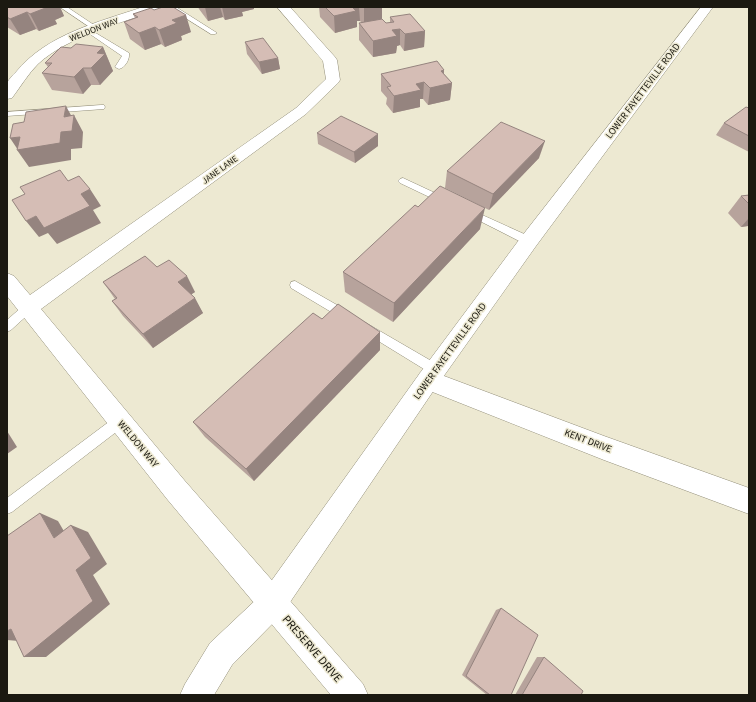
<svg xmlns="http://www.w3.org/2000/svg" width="756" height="702" font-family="'Source Sans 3',sans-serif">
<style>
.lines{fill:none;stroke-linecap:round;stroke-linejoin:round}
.service-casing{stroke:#938f7a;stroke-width:1}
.minor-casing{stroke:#938f7a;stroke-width:1}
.tertiary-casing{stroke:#938f7a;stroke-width:1}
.service{fill:#fff;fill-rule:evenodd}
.minor{fill:#fff;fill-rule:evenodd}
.tertiary{fill:#fff;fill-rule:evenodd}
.wall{fill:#b7a39c}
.shaded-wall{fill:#95847f}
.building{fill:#d5bdb5;stroke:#95847f}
.labels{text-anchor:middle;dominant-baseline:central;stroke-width:3;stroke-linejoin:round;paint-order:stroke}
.far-street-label{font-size:9px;fill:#1b1911;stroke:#ede9d2}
.street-label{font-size:10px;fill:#1b1911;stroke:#ede9d2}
.near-street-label{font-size:12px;fill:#1b1911;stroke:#ede9d2}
</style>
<rect width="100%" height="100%" fill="#ede9d2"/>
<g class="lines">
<defs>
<g id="service">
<polygon points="60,7 67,7 100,29 94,30"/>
<polygon points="168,7 176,7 217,33 215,34 211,34"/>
<path d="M 89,29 L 129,53 C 130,59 125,68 119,69 L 115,67 L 122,56 L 87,32 L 85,31 Z"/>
<polygon points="101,105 104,105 105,107 104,109 7,116 7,112"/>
<polygon points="403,178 448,199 450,201 445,204 442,203 400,183 398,181 400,179"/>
<polygon points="469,209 533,238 534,241 533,244 525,244 466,214 464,212"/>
<polygon points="295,281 351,313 353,316 351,319 347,321 343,319 291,288 290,285 291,282"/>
<polygon points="28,303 32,305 34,308 32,311 11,330 7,332 7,320 24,305"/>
<polygon points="366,323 440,366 442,370 440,374 436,375 432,374 362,331 360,328 362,325"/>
<polygon points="119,416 124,418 126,422 124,426 12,512 7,514 7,498 114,418"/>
</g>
<g id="minor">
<path d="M 143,7 L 161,7 L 159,10 C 122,22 67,37 38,64 C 28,74 21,86 12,98 L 7,99 C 7,95 6,89 7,84 C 8,80 13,75 16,72 C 47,34 99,22 143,7 Z"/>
<polygon points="277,7 290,7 335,57 337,60 340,80 338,83 306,114 41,309 185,481 363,684 368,695 331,695 167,499 7,296 7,273 14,276 30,295 296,108 326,79 323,61"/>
<polygon points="428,370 604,436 749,488 749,514 604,460 420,387 417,380 420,373"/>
</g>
<polygon id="tertiary" points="701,7 713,7 536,246 436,387 282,614 232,665 214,695 180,695 185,684 210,643 262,594 420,373 522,236"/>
</defs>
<!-- service casing -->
<use href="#service" class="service-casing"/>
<!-- minor casing -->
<use href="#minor" class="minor-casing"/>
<!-- tertiary casing -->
<use href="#tertiary" class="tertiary-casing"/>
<!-- service -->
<use href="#service" class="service"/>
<!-- minor -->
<use href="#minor" class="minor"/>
<!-- tertiary -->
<use href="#tertiary" class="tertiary"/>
</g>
<!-- wall -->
<g class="wall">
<polygon points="7,7 60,7 64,16 55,20 57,24 39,31 36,29 20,35 7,27"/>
<polygon points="198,7 254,7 254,9 242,12 243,16 225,20 223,17 208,21 199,9"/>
<polygon points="319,7 382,7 382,19 386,23 390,23 390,17 425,31 424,47 404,51 400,45 397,46 396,53 373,57 359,40 359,23 362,23 360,21 357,21 357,27 335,33 320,17"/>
<polygon points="154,10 191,32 181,36 182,40 165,47 161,44 145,50 130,39 124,22 135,18 133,14"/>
<polygon points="245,42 278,58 280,69 262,74 247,54"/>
<polygon points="103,47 113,71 100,85 91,85 83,94 52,90 42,73 48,67 45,63 71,48"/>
<polygon points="444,70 444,74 452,83 450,100 428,105 423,99 420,99 420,107 393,113 386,104 387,98 381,91 381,74"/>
<polygon points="749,108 749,152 716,135 724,123"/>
<polygon points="317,133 378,134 378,146 355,163 318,144"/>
<polygon points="539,158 489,210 445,188 447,171"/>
<polygon points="749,195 749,227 748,226 741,227 728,213 741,196"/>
<polygon points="418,207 480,229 393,322 345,292 343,272"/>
<polygon points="157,267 195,292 191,294 203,313 153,348 123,316 112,301 115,299 103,282"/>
<polygon points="322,319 380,332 380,350 254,481 205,437 193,422"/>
<polygon points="501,608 511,695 487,695 462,675 496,610"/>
<polygon points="537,657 544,657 581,695 515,695"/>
</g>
<!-- shaded-wall -->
<g class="shaded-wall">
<polygon points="45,7 60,7 64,16 55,20 57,24 39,31 30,14"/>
<polygon points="205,7 220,7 223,17 208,21"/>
<polygon points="222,7 254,7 254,9 242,12 243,16 225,20"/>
<polygon points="351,7 359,7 360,21 357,21 357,27 335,33 334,16"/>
<polygon points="368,7 382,7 382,20 364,25 364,8"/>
<polygon points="27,12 36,29 20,35 10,19"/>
<polygon points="186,15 191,32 181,36 182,40 165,47 159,30 172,20"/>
<polygon points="155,27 161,44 145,50 139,33"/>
<polygon points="400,29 400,45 397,46 396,53 373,57 373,41 392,30"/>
<polygon points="425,31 424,47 404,51 405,34"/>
<polygon points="103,47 113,71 100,85 91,68 97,53"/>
<polygon points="278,58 280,69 262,74 259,62"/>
<polygon points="83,68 91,85 83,94 74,77"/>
<polygon points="444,70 443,85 452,83 450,100 428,105 430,88 441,71"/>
<polygon points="424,82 423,99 420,99 420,107 393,113 394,96 416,84"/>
<polygon points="66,106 73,119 74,115 83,132 82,148 71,149 71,160 29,167 17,150 18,150 10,138 61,132"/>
<polygon points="378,134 378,146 355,163 354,152"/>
<polygon points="545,141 539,158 489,210 493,194"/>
<polygon points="90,189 101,206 93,210 101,223 57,244 48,233 39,237 26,221"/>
<polygon points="485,208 480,229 393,322 394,303"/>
<polygon points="749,218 749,225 748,226 741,227"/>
<polygon points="187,276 195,292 186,298 178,282"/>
<polygon points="195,298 203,313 153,348 143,334"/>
<polygon points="380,332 380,350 254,481 246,469"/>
<polygon points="7,431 17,447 7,454"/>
<polygon points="40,513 58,521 72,545 54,538"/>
<polygon points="71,525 88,532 107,564 93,575 110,604 46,657 24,657 76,570"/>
<polygon points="11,629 19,641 7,640 7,631"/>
</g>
<!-- building -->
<g class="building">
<polygon points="7,7 48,7 30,14 27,12 10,19 7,17"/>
<polygon points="163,7 173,7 186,15 172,20 177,23 159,30 155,27 139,33 124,22 138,17 133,14 151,8 154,10"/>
<polygon points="325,7 352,7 356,11 334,16"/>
<polygon points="410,14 425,31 405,34 400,29 392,30 397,36 373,41 359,23 382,19 386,23 394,22 390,17"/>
<polygon points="263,38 278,58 259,62 245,42"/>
<polygon points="76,44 103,47 97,53 105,54 91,68 83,68 74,77 42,73 52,63 45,63 61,47 71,48"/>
<polygon points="437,61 444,70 441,71 452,83 430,88 424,82 416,84 421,90 394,96 387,87 391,86 381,74"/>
<polygon points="66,106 64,117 74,115 72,131 61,132 60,143 17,150 20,137 10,138 13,124 24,122 26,112"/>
<polygon points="746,107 749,108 749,136 724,123"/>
<polygon points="341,116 378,134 354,152 317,133"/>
<polygon points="501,122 545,141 493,194 447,171"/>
<polygon points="60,170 68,181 79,176 90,189 81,194 90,206 44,228 36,216 26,221 12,200 25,194 20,187"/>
<polygon points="440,186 485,208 394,303 343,272 415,205 418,207"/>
<polygon points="749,195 749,204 741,196"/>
<polygon points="145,256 157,267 169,260 187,276 178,282 195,298 143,334 112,301 117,298 103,282"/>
<polygon points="338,304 380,332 246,469 193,422 313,313 322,319"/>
<polygon points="40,513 54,538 71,525 91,558 76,570 93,601 24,657 11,629 7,631 7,536"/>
<polygon points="501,608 538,635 511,695 490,695 466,676"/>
<polygon points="544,657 583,691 581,695 522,695"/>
</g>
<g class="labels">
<!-- far-street labels -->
<g class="far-street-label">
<text transform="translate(94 30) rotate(-21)">WELDON WAY</text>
<text transform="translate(220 170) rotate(-36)">JANE LANE</text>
</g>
<!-- street labels -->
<g class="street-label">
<text transform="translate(643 91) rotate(-53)">LOWER FAYETTEVILLE ROAD</text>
<text transform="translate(450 351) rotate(-54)">LOWER FAYETTEVILLE ROAD</text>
<text transform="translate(588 441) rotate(21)">KENT DRIVE</text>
<text transform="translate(138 444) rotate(50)">WELDON WAY</text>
</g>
<!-- near-street labels -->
<g class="near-street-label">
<text transform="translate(312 649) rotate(49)">PRESERVE DRIVE</text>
</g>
</g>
<!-- border -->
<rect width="756" height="702" fill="none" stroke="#1b1911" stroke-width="16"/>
</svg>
